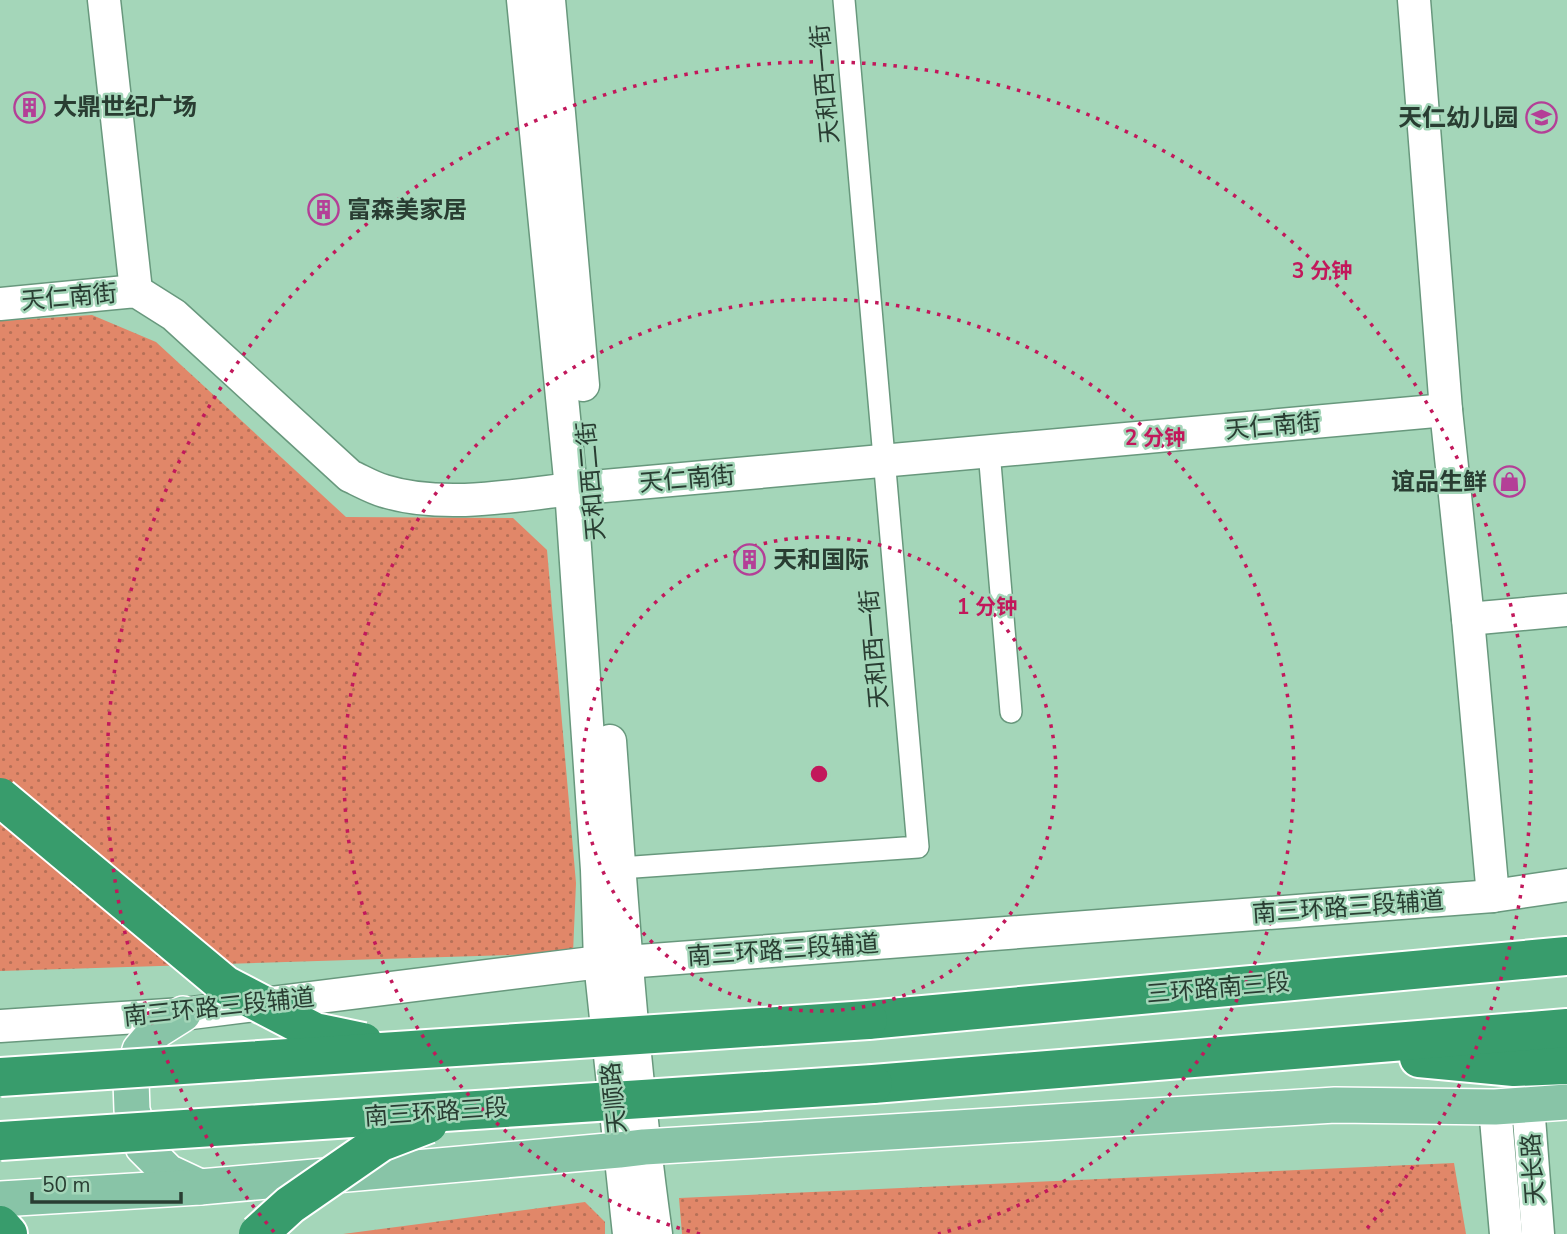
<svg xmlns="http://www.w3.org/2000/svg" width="1567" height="1234" font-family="'Nunito Sans','Noto Sans SC',sans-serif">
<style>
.park{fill:url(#park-dots)}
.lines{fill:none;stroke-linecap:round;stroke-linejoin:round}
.street-casing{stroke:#68987d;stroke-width:24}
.secondary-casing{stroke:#68987d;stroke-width:35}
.primary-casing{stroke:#fff;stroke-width:38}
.highway-casing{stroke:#fff;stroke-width:42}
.street{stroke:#fff;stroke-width:21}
.secondary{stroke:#fff;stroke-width:32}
.primary{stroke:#88c4a7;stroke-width:35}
.highway{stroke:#389c6c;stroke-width:38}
.highway-bridge-casing{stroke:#fff;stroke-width:42;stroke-linecap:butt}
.highway-bridge{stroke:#389c6c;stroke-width:38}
.ring{fill:none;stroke:#c2185b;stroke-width:3.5;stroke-dasharray:3.5 7}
.labels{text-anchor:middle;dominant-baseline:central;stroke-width:5;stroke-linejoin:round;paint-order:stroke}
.street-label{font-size:24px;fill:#293d32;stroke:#a4d6b9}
.poi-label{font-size:24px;font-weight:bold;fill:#293d32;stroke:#a4d6b9;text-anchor:start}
.centre{fill:#c2185b;stroke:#a4d6b9;stroke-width:3.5}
.ring-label{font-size:21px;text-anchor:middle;font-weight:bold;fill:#c2185b;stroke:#a4d6b9;stroke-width:5;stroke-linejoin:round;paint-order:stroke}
</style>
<defs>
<pattern id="park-dots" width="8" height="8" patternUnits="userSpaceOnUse" patternTransform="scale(1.75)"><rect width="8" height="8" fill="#e18769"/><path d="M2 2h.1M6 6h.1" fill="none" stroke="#b67057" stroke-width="1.8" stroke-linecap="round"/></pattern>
</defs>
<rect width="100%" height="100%" fill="#a4d6b9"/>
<!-- park -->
<g class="park">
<polygon points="92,315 156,342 346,517 513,518 547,550 576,883 573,953 0,971 0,321"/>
<polygon points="1454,1163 1466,1234 682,1234 679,1198"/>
<polygon points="585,1202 605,1222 605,1234 343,1234"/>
</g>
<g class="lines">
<defs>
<g id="street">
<polyline points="989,451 1011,712"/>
<polyline points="606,869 918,847 844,0"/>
</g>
<g id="secondary">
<polyline points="104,0 136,291"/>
<polyline points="523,0 571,489 597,870 600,962 629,1234"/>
<polyline points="549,0 583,385"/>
<polyline points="1414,0 1446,410 1468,619 1493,896"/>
<path d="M 0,304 L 136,291 L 174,315 L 350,476 C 361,481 373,488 384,491 C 442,509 513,496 571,489 L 1446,410"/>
<polyline points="1468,619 1567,610"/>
<path d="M 610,741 C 622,906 633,1070 656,1234"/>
<polyline points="0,1026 183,1014 600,962 626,962 1493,896 1567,885"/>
<polyline points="1528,1105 1538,1234"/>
<polyline points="1495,1107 1506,1234"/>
</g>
<g id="primary">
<polyline points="183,1014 156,1031 140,1050 131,1081 132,1110 143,1147 168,1172 200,1187"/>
<polyline points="0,1199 200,1187 619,1150 644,1147 1335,1105 1495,1107 1567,1102"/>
</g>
<g id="highway">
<polyline points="868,1020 1567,956"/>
<polyline points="1419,1058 1514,1067 1567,1065"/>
<polyline points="873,1084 1567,1028"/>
<polyline points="0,1225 8,1234"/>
</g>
</defs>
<!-- street casing -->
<use href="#street" class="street-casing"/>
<!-- secondary casing -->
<use href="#secondary" class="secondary-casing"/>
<!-- primary casing -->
<use href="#primary" class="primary-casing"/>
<!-- highway casing -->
<use href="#highway" class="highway-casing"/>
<!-- street -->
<use href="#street" class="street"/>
<!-- secondary -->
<use href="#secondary" class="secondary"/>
<!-- primary -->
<use href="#primary" class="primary"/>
<!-- highway -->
<use href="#highway" class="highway"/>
<defs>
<g id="highway-bridge">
<polyline points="0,797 225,985 315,1032 363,1042"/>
<polyline points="0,1077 868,1020"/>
<polyline points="0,1141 873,1084"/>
<polyline points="258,1234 290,1205 381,1142 428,1124"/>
</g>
</defs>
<!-- highway-bridge casing -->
<use href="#highway-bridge" class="highway-bridge-casing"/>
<!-- highway-bridge -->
<use href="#highway-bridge" class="highway-bridge"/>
</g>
<!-- distance rings -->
<g class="ring">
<circle cx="819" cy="774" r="237"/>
<path d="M700 1234A475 475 0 1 1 938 1234"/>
<path d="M274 1232A712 712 0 1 1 1364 1232"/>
</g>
<!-- icons -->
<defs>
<symbol id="building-ring" viewBox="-11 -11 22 22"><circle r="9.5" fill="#a4d6b9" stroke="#b43f97" stroke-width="1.5"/><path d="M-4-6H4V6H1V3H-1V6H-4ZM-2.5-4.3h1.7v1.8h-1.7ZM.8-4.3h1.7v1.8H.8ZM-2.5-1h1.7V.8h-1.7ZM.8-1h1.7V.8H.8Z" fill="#b43f97"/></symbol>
<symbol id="school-ring" viewBox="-11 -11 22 22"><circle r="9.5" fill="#a4d6b9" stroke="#b43f97" stroke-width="1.5"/><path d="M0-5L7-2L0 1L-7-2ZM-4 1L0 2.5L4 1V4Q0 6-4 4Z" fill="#b43f97"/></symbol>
<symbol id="shop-ring" viewBox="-11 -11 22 22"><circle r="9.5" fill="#a4d6b9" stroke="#b43f97" stroke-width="1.5"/><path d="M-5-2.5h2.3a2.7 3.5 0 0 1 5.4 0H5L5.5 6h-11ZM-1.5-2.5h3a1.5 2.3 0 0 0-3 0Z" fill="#b43f97"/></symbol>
</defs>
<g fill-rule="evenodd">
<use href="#building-ring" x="12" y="90" width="35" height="35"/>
<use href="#school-ring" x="1524" y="100" width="35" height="35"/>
<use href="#building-ring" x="306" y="192" width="35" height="35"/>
<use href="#shop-ring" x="1492" y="464" width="35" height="35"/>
<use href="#building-ring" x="732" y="542" width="35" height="35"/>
</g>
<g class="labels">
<!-- street labels -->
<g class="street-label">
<text transform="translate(825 84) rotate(-95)">天和西一街</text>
<text transform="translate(69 297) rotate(-5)">天仁南街</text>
<text transform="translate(1273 426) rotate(-5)">天仁南街</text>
<text transform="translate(687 479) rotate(-5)">天仁南街</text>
<text transform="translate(591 481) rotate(-95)">天和西二街</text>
<text transform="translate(874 649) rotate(-95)">天和西一街</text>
<text transform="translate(1348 907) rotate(-4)">南三环路三段辅道</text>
<text transform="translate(783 950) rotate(-4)">南三环路三段辅道</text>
<text transform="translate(1218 988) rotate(-5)">三环路南三段</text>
<text transform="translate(219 1007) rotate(-6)">南三环路三段辅道</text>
<text transform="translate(614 1098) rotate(-96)">天顺路</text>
<text transform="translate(436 1112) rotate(-4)">南三环路三段</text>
<text transform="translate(1533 1169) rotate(-94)">天长路</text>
</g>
<!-- poi labels -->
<g class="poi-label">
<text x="53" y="107">大鼎世纪广场</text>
<text x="1518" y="118" text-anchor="end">天仁幼儿园</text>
<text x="347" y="210">富森美家居</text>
<text x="1487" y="482" text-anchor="end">谊品生鲜</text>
<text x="773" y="560">天和国际</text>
</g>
</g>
<circle cx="819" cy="774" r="10" class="centre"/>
<g class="ring-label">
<text x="1322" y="278">3 分钟</text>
<text x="1155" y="445">2 分钟</text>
<text x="987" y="614">1 分钟</text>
</g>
<!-- scale -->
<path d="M32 1192v10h149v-10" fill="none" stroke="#293d32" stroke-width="3.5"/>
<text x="42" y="1192" font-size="21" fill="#293d32" stroke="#a4d6b9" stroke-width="5" paint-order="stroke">50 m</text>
</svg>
